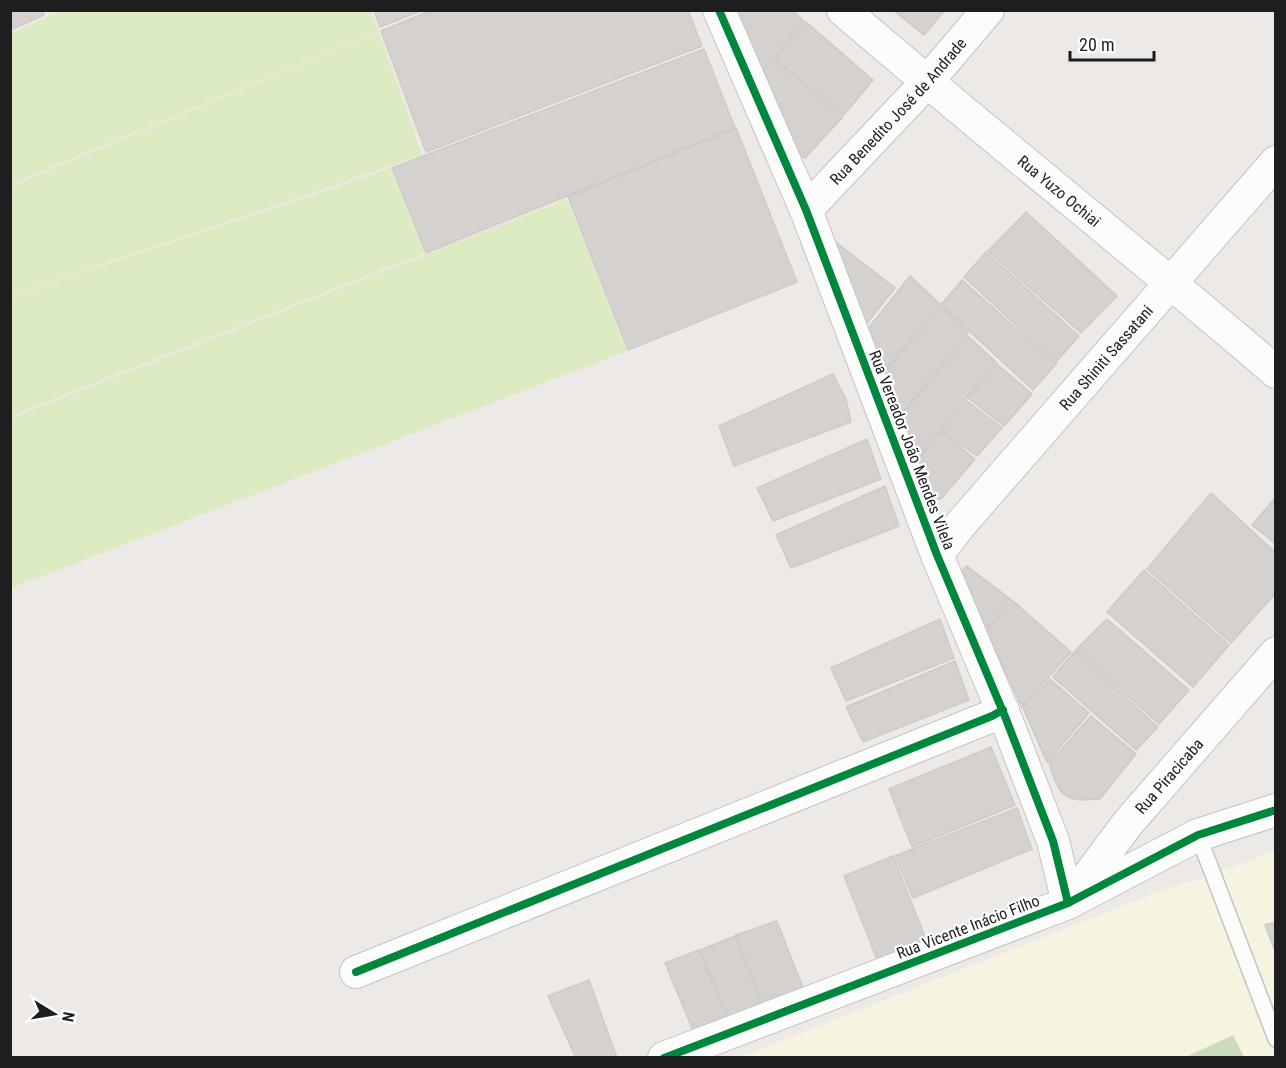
<svg xmlns="http://www.w3.org/2000/svg" width="1286" height="1068" font-family="'Roboto Condensed',sans-serif">
<style>
.education{fill:#f6f3e0}
.grass{fill:#ddebc3}
.forest{fill:#cadcb9}
.building{fill:#d4d1cf;stroke:#cfcac7;stroke-width:1.5}
.lines{fill:none;stroke-linecap:round;stroke-linejoin:round}
.service-casing{stroke:#c5c4c2;stroke-width:18}
.minor-casing{stroke:#c5c4c2;stroke-width:34}
.service{stroke:#fcfcfb;stroke-width:15}
.minor{stroke:#fcfcfb;stroke-width:32}
.cycleway-casing{stroke:#fff;stroke-width:11}
.cycleway{stroke:#00873e;stroke-width:8}
.labels{text-anchor:middle;dominant-baseline:central;stroke-width:4.5;stroke-linejoin:round;paint-order:stroke}
.street-label{font-size:16px;fill:#1e1e1e;stroke:#fff}
</style>
<rect width="100%" height="100%" fill="#ece9e6"/>
<!-- education -->
<polygon class="education" points="1275,851 1275,1057 738,1058 1168,888 1213,874"/>
<!-- grass -->
<g class="grass">
<polygon points="64,10 371,11 379,31 11,184 11,33"/>
<polygon points="379,32 422,155 11,296 11,186"/>
<polygon points="391,168 425,253 11,416 11,297"/>
<polygon points="567,199 627,351 11,588 11,418"/>
</g>
<!-- forest -->
<polygon class="forest" points="1233,1035 1244,1057 1186,1057"/>
<!-- building -->
<g class="building">
<polygon points="10,10 42,10 44,15 10,30"/>
<polygon points="374,10 423,10 380,27"/>
<polygon points="432,10 688,10 702,46 426,152 381,31"/>
<polygon points="733,10 792,10 804,21 760,73"/>
<polygon points="893,10 945,10 924,35"/>
<polygon points="806,22 873,80 843,116 775,58"/>
<polygon points="704,49 735,128 426,253 392,168"/>
<polygon points="775,59 842,118 805,158 798,156 761,74"/>
<polygon points="736,128 797,282 628,350 568,197"/>
<polygon points="1026,212 1117,296 1081,333 988,251"/>
<polygon points="829,237 895,288 864,327"/>
<polygon points="986,252 1079,336 1056,362 964,277"/>
<polygon points="910,276 940,304 884,371 866,331"/>
<polygon points="962,280 1056,364 1033,390 941,305"/>
<polygon points="941,306 968,333 901,414 884,373"/>
<polygon points="968,336 996,362 917,458 902,415"/>
<polygon points="997,364 1032,394 1004,426 968,398"/>
<polygon points="833,374 846,399 851,422 734,466 719,426"/>
<polygon points="967,401 1002,428 977,456 941,431"/>
<polygon points="941,432 975,459 941,499 934,498 930,492 918,459"/>
<polygon points="867,439 881,479 773,521 757,488"/>
<polygon points="885,486 899,526 791,568 776,535"/>
<polygon points="1211,493 1276,553 1276,593 1231,643 1147,569"/>
<polygon points="1276,497 1276,544 1252,525"/>
<polygon points="967,566 1010,599 986,631 961,580 962,571"/>
<polygon points="1144,570 1229,645 1193,687 1107,612"/>
<polygon points="1012,600 1071,652 1022,707 987,632"/>
<polygon points="940,619 954,658 846,701 831,668"/>
<polygon points="1107,619 1189,690 1159,724 1076,650"/>
<polygon points="1075,651 1158,727 1136,750 1053,677"/>
<polygon points="955,661 969,700 863,742 846,707"/>
<polygon points="1050,679 1089,713 1047,762 1023,708"/>
<polygon points="1091,716 1136,754 1100,799 1080,800 1070,798 1061,792 1054,779 1049,763"/>
<polygon points="991,747 1015,805 912,847 889,789"/>
<polygon points="1017,808 1032,849 913,898 895,856"/>
<polygon points="893,856 926,939 877,959 844,876"/>
<polygon points="777,921 805,993 765,1010 736,935"/>
<polygon points="1276,922 1276,954 1265,925"/>
<polygon points="735,936 763,1009 730,1022 700,950"/>
<polygon points="699,950 728,1022 695,1035 665,963"/>
<polygon points="589,980 617,1058 576,1058 548,996"/>
</g>
<g class="lines">
<defs>
<polyline id="service" points="1198,835 1276,1039"/>
<g id="minor">
<polyline points="719,10 806,210 937,555 1006,719 1053,841 1068,903"/>
<path id="s1" d="M 843,10 C 986,133 1133,249 1276,372"/>
<path id="s2" d="M 806,210 L 927,82 L 988,10"/>
<path id="s3" d="M 937,555 L 960,525 L 1276,162"/>
<path id="s4" d="M 1072,898 L 1128,823 L 1276,653"/>
<polyline points="356,972 992,716 1003,710"/>
<polyline points="664,1058 1068,903 1198,835 1276,810"/>
</g>
</defs>
<!-- service casing -->
<use href="#service" class="service-casing"/>
<!-- minor casing -->
<use href="#minor" class="minor-casing"/>
<!-- service -->
<use href="#service" class="service"/>
<!-- minor -->
<use href="#minor" class="minor"/>
<defs>
<g id="cycleway">
<polyline points="719,10 806,210 937,555 1006,719 1053,841 1068,903"/>
<polyline points="356,972 992,716 1003,710"/>
<polyline points="664,1058 1068,903 1198,835 1276,810"/>
</g>
</defs>
<!-- cycleway casing -->
<use href="#cycleway" class="cycleway-casing"/>
<!-- cycleway -->
<use href="#cycleway" class="cycleway"/>
</g>
<g class="labels">
<!-- street labels -->
<g class="street-label">
<text stroke="none"><textPath href="#s2" startOffset="135">Rua Benedito José de Andrade</textPath></text>
<text stroke="none"><textPath href="#s1" startOffset="282">Rua Yuzo Ochiai</textPath></text>
<text stroke="none"><textPath href="#s3" startOffset="260">Rua Shiniti Sassatani</textPath></text>
<text transform="translate(912 450) rotate(69)">Rua Vereador João Mendes Vilela</text>
<text stroke="none"><textPath href="#s4" startOffset="156">Rua Piracicaba</textPath></text>
<text transform="translate(968 927) rotate(-21)">Rua Vicente Inácio Filho</text>
</g>
</g>
<!-- border -->
<rect width="1286" height="1068" fill="none" stroke="#1e1e1e" stroke-width="24"/>
<!-- north arrow -->
<g transform="translate(54 1014) rotate(101)" stroke="#ffffff" stroke-width="4.5" paint-order="stroke">
<path d="M0-4.5L10 22L0 15L-10 22Z" fill="#1e1e1e"/>
<text y="-9" font-size="16" font-weight="bold" text-anchor="middle" fill="#1e1e1e">N</text>
</g>
<!-- scale -->
<path d="M1070 51v9h84v-9" fill="none" stroke="#1e1e1e" stroke-width="3"/>
<text x="1079" y="51" font-size="18" fill="#1e1e1e" stroke="#ffffff" stroke-width="4.5" paint-order="stroke">20 m</text>
</svg>
